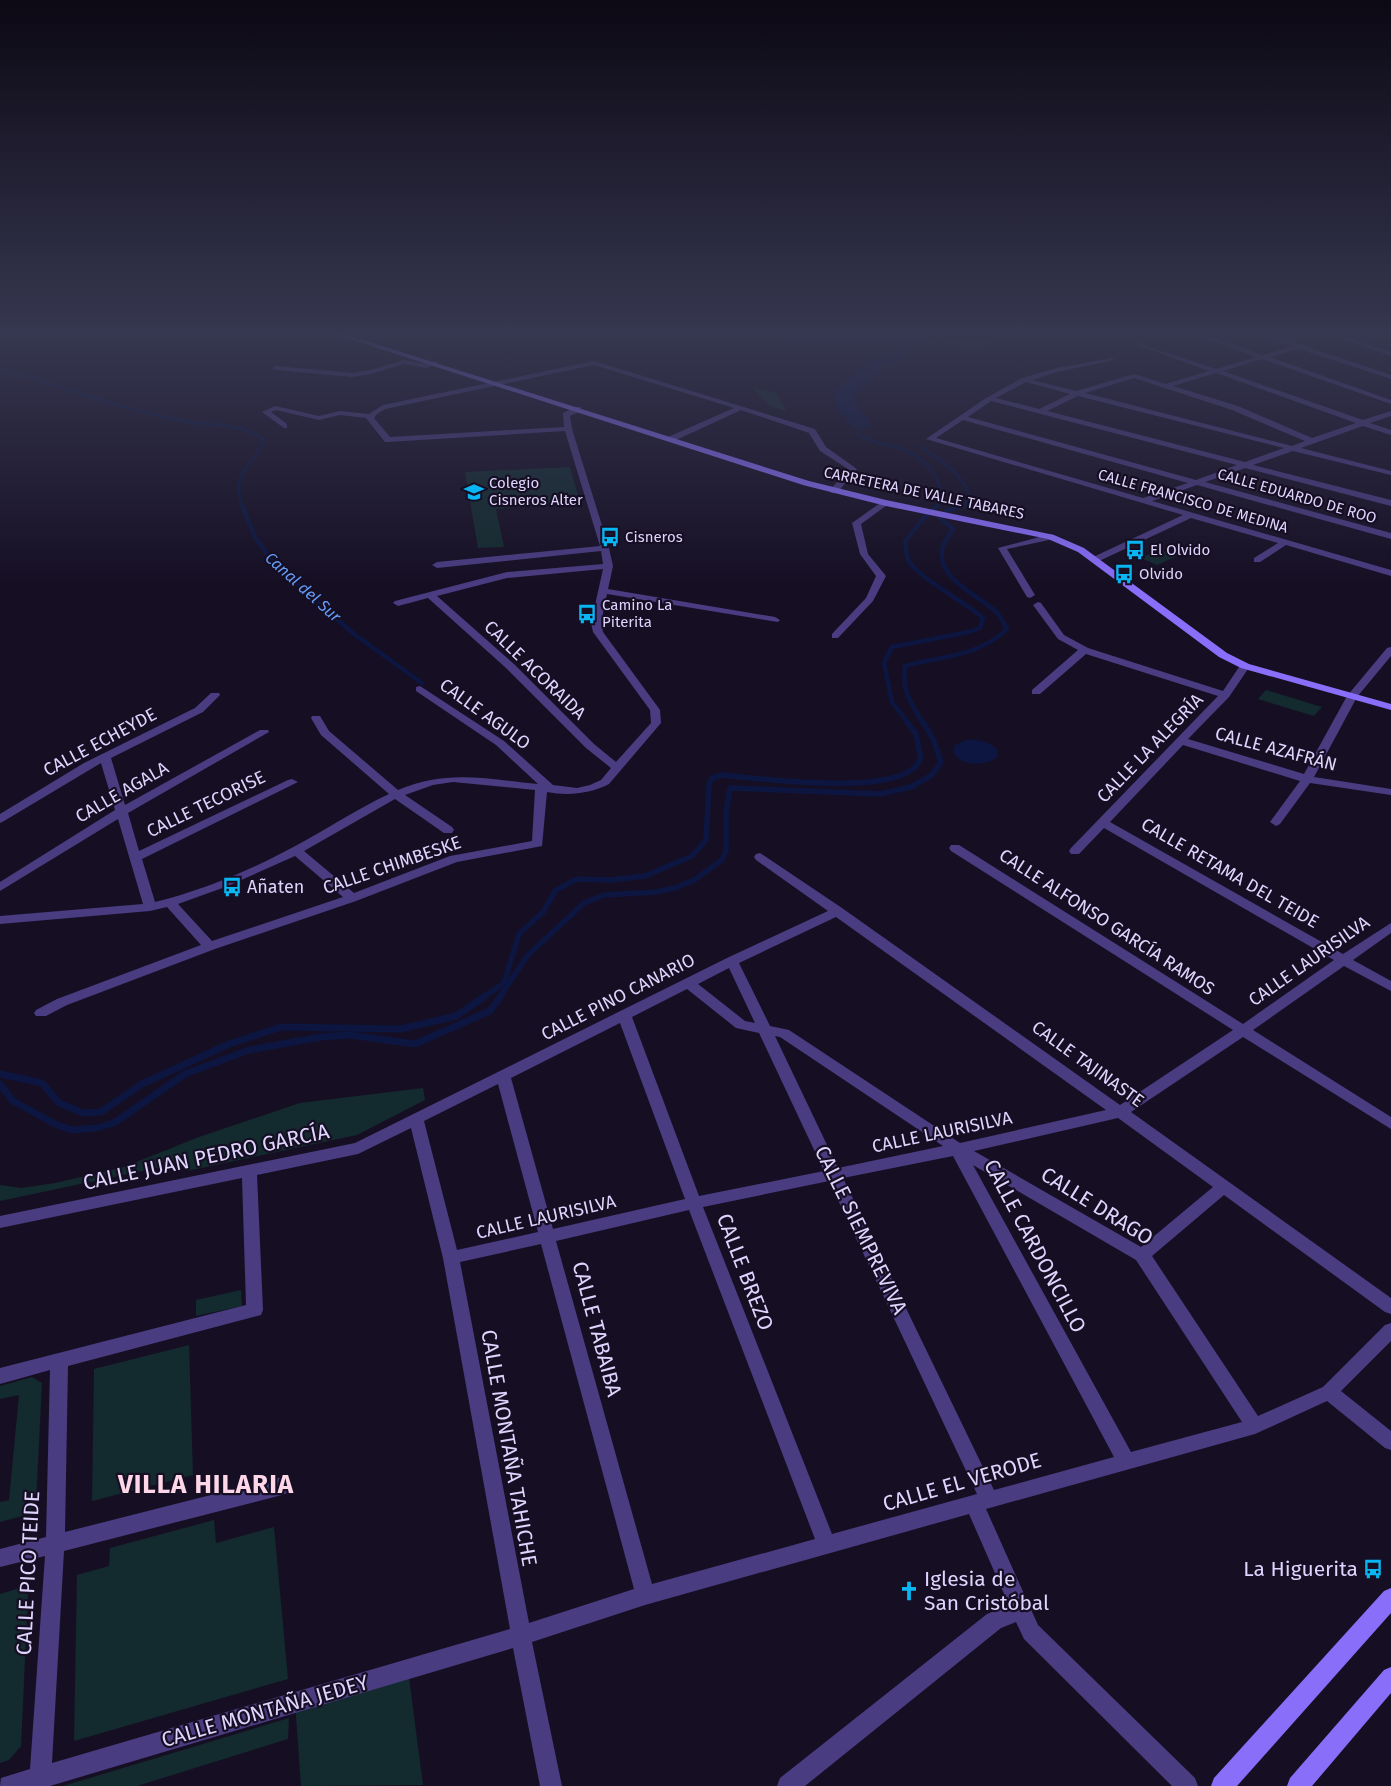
<svg xmlns="http://www.w3.org/2000/svg" width="1391" height="1786" font-family="'Fira Sans',sans-serif">
<style>
.green{fill:#132a2e}
.water{fill:#0c1640}
.lines{fill:none;stroke-linecap:round;stroke-linejoin:round}
.stream-far3{stroke:#0c1640;stroke-width:3}
.stream-far2{stroke:#0c1640;stroke-width:4.5}
.stream-far1{stroke:#0c1640;stroke-width:5.5}
.stream{stroke:#0c1640;stroke-width:7}
.river{fill:#0c1640;fill-rule:evenodd}
.street{fill:#4a3c81;fill-rule:evenodd}
.secondary{fill:#896efa;fill-rule:evenodd}
.labels{text-anchor:middle;dominant-baseline:central;stroke-width:4.5;stroke-linejoin:round;paint-order:stroke}
.far-poi-label{font-size:15px;fill:#dfd4fd;stroke:#160f24;text-anchor:start}
.far-street-label{font-size:15px;fill:#dfd4fd;stroke:#160f24}
.far-water-label{font-size:16px;font-style:italic;fill:#669df9;stroke:#160f24}
.street-label{font-size:18px;fill:#dfd4fd;stroke:#160f24}
.poi-label{font-size:18px;fill:#dfd4fd;stroke:#160f24;text-anchor:start}
.near-street-label{font-size:21px;fill:#dfd4fd;stroke:#160f24}
.near-poi-label{font-size:21px;fill:#dfd4fd;stroke:#160f24;text-anchor:end}
.near-district-label{font-size:26px;font-weight:bold;letter-spacing:1px;fill:#fdd6e8;stroke:#160f24}
</style>
<rect width="100%" height="100%" fill="#160f24"/>
<!-- green -->
<g class="green">
<polygon points="932,334 1022,334 983,348 971,350 940,343 914,347 898,345 912,338"/>
<polygon points="752,388 776,392 787,411 771,407"/>
<polygon points="570,467 580,502 496,509 504,547 478,548 465,472"/>
<polygon points="1159,549 1172,555 1179,555 1157,565 1141,558"/>
<polygon points="1266,690 1322,707 1314,716 1258,699"/>
<polygon points="423,1088 425,1100 357,1135 187,1171 185,1162 0,1201 0,1185 21,1188 55,1183 124,1167 199,1137 300,1103"/>
<polygon points="241,1290 242,1306 196,1316 196,1300"/>
<polygon points="189,1345 193,1475 92,1501 94,1369"/>
<polygon points="32,1377 42,1383 36,1503 26,1515 0,1522 0,1502 9,1500 19,1395 0,1399 0,1386"/>
<polygon points="214,1520 216,1543 274,1527 288,1679 74,1741 77,1575 109,1566 110,1548"/>
<polygon points="20,1588 28,1595 21,1746 9,1760 0,1763 0,1594"/>
<polygon points="408,1670 423,1785 301,1786 295,1702"/>
<polygon points="289,1718 288,1739 137,1786 63,1786"/>
</g>
<!-- water -->
<path class="water" d="M 966,740 C 977,739 988,741 997,749 L 997,757 C 987,767 955,767 953,749 L 955,745 Z"/>
<g class="lines">
<!-- stream-far3 -->
<g class="stream-far3">
<polyline points="765,334 804,341 874,342 908,347"/>
<path d="M 0,371 C 28,376 54,385 81,394 C 119,406 158,417 197,423 C 221,426 242,424 263,439 C 256,471 230,464 242,506"/>
<path d="M 860,423 L 858,434 L 862,437 C 873,443 884,444 896,447 C 921,455 943,474 941,502 L 937,506"/>
<path d="M 921,447 C 942,461 960,472 970,496 L 964,506"/>
</g>
<!-- stream-far2 -->
<g class="stream-far2">
<polyline points="242,505 255,537 273,562 354,634 422,683"/>
<path d="M 908,723 L 892,702 L 884,663 L 892,647 L 969,632 L 980,628 L 983,618 C 968,604 916,576 909,561 C 906,556 906,548 905,542 L 921,521 L 938,505"/>
<path d="M 923,723 C 910,702 902,692 905,666 C 941,656 978,657 1007,629 C 1004,623 1001,617 996,612 C 980,596 945,583 942,558 C 940,547 947,538 953,529 L 940,518 L 946,511 L 965,505"/>
</g>
<!-- stream-far1 -->
<g class="stream-far1">
<path d="M 482,998 L 504,983 L 519,934 L 543,912 L 556,890 L 577,879 L 611,880 L 645,876 L 692,856 L 706,840 L 709,784 L 712,778 L 722,775 C 763,779 878,794 911,770 C 915,768 918,763 921,759 L 916,734 L 907,722"/>
<polyline points="499,998 527,956 584,903 604,895 656,892 675,888 694,880 722,860 726,851 726,813 730,788 880,794 911,787 932,775 941,762 933,739 923,722"/>
</g>
<!-- stream -->
<g class="stream">
<polyline points="0,1074 42,1083 59,1103 83,1113 101,1112 142,1084 229,1044 281,1027 401,1029 456,1016 484,997"/>
<polyline points="0,1084 13,1101 55,1124 72,1130 96,1128 114,1123 185,1074 249,1050 321,1037 350,1035 415,1044 490,1011 500,997"/>
</g>
<!-- river -->
<path class="river" d="M 920,334 L 941,334 L 896,363 L 886,366 L 854,395 L 854,402 L 870,423 L 867,427 L 853,427 C 845,417 828,403 837,389 L 874,358 L 884,355 Z"/>
<!-- street -->
<g class="street">
<path d="M 1193,334 L 1202,334 L 1263,355 L 1292,346 L 1259,334 L 1269,334 L 1391,375 L 1391,379 L 1299,349 L 1270,357 L 1391,400 L 1391,404 L 1262,359 L 1223,371 L 1363,420 L 1391,411 L 1391,416 L 1370,423 L 1391,430 L 1391,435 L 1363,426 L 1301,448 L 1391,471 L 1391,475 L 1293,451 L 1253,465 L 1391,500 L 1391,506 L 1245,468 L 1205,482 L 1391,533 L 1391,539 L 1197,485 L 1152,501 L 1391,570 L 1391,576 L 1286,545 L 1260,562 L 1254,562 L 1254,558 L 1278,543 L 1191,518 L 1097,562 L 1091,562 L 1091,558 L 1183,515 L 926,439 L 986,398 L 1022,378 L 1057,368 L 1112,358 L 1115,360 L 1057,372 L 1032,380 L 1076,391 L 1134,374 L 1166,384 L 1209,371 L 1135,344 L 1135,342 L 1216,369 L 1256,357 ZM 1216,373 L 1356,423 L 1312,438 L 1238,406 L 1173,386 ZM 1134,378 L 1232,410 L 1305,441 L 1292,446 L 1085,393 ZM 1026,382 L 1070,394 L 1039,409 L 996,398 ZM 1078,396 L 1284,448 L 1245,462 L 1047,411 ZM 991,401 L 1237,465 L 1196,480 L 968,417 ZM 963,420 L 1188,483 L 1143,498 L 936,438 Z"/>
<polygon points="1327,334 1337,334 1391,352 1391,356"/>
<polygon points="404,360 426,364 435,361 438,363 426,368 404,364 371,374 352,377 276,370 272,368 276,366 352,373 370,370"/>
<path d="M 594,361 L 815,429 L 826,447 L 857,469 L 837,493 L 831,493 L 831,489 L 848,469 L 820,451 L 809,433 L 741,410 L 674,441 L 668,441 L 668,437 L 734,408 L 594,365 L 385,409 L 377,414 L 374,418 L 390,437 L 564,427 L 563,413 L 575,407 L 581,407 L 581,411 L 570,416 L 572,429 L 609,548 L 613,566 L 608,589 L 775,617 L 780,620 L 778,622 L 607,594 L 601,623 L 603,632 L 660,710 L 661,723 L 609,784 C 589,794 568,796 547,792 L 542,846 L 457,862 L 356,901 L 215,949 L 67,1005 L 46,1016 L 36,1016 L 34,1013 L 36,1010 L 57,999 L 201,945 L 167,907 L 150,911 L 0,924 L 0,916 L 143,904 L 118,819 L 0,891 L 0,882 L 115,810 L 101,763 L 4,821 L 0,823 L 0,814 L 84,763 L 195,708 L 211,693 L 219,693 L 220,695 L 203,712 L 111,758 L 125,805 L 260,730 L 268,730 L 269,732 L 128,813 L 139,851 L 288,780 L 292,779 L 298,782 L 142,859 L 155,902 C 208,889 260,866 308,839 C 335,824 361,807 389,794 L 321,735 L 311,718 L 312,716 L 320,716 L 329,731 L 398,790 C 447,769 486,779 538,784 L 496,745 L 416,691 L 416,687 L 420,686 L 504,741 L 553,785 L 577,788 L 590,785 L 601,780 L 611,768 L 586,748 L 506,668 L 428,598 L 398,606 L 393,603 L 395,601 L 507,572 L 603,564 L 601,551 L 437,568 L 432,565 L 437,562 L 600,546 L 565,431 L 388,442 L 385,442 L 366,418 L 340,415 L 319,420 L 276,410 L 271,412 L 287,424 L 287,428 L 284,428 L 262,412 L 275,406 L 319,416 L 340,411 L 369,414 L 383,405 ZM 603,569 L 591,623 L 593,632 L 650,710 L 651,723 L 616,762 L 594,744 L 514,664 L 437,596 L 507,578 ZM 453,782 L 535,790 L 532,841 L 450,856 L 354,893 L 304,851 L 395,799 L 444,833 L 452,833 L 454,830 L 452,827 L 405,795 L 433,785 ZM 295,856 L 343,897 L 212,941 L 178,904 L 228,886 Z"/>
<polygon points="883,501 890,503 861,524 868,554 886,576 873,601 838,638 832,638 832,634 866,598 876,576 860,554 852,523"/>
<polygon points="1051,534 1054,535 1054,539 1007,549 1035,595 1030,598 1027,597 998,548"/>
<path d="M 1038,602 L 1041,603 L 1064,635 L 1088,648 L 1223,691 L 1241,664 L 1249,664 L 1250,666 L 1229,697 L 1188,739 L 1304,774 L 1347,696 L 1387,648 L 1391,647 L 1391,656 L 1357,697 L 1314,777 L 1391,789 L 1391,795 L 1310,783 L 1280,824 L 1276,826 L 1270,822 L 1300,781 L 1183,745 L 1110,822 L 1343,954 L 1391,923 L 1391,933 L 1353,960 L 1391,981 L 1391,991 L 1344,966 L 1253,1030 L 1391,1117 L 1391,1129 L 1243,1037 L 1131,1112 L 1391,1298 L 1391,1314 L 1385,1312 L 1224,1195 L 1152,1256 L 1258,1416 L 1323,1387 L 1385,1325 L 1391,1323 L 1391,1341 L 1341,1391 L 1391,1431 L 1391,1450 L 1385,1448 L 1327,1401 L 1255,1434 L 986,1509 L 1038,1625 L 1195,1778 L 1198,1786 L 1172,1786 L 1024,1639 L 1016,1622 L 1001,1628 L 805,1786 L 777,1786 L 780,1778 L 987,1614 L 1009,1605 L 969,1514 L 645,1605 L 532,1642 L 562,1786 L 540,1786 L 513,1648 L 50,1786 L 0,1786 L 1,1778 L 30,1769 L 45,1556 L 0,1567 L 0,1549 L 46,1537 L 50,1370 L 0,1384 L 0,1368 L 246,1305 L 242,1178 L 0,1228 L 0,1216 L 355,1143 L 727,958 L 828,911 L 756,860 L 754,857 L 756,854 L 760,853 L 842,908 L 1120,1105 L 1233,1030 L 951,851 L 949,848 L 951,845 L 959,845 L 1243,1024 L 1334,960 L 1104,828 L 1079,854 L 1071,854 L 1069,851 L 1071,848 L 1218,696 L 1086,654 L 1040,694 L 1032,694 L 1032,690 L 1078,650 L 1058,639 L 1033,605 ZM 836,917 L 1106,1110 L 960,1143 L 789,1030 L 770,1026 L 739,963 ZM 729,968 L 755,1023 L 745,1021 L 698,984 ZM 687,989 L 736,1028 L 759,1033 L 824,1171 L 699,1196 L 632,1017 ZM 620,1023 L 685,1199 L 553,1229 L 511,1078 ZM 775,1036 L 780,1037 L 943,1146 L 838,1168 ZM 498,1084 L 538,1232 L 457,1250 L 424,1121 ZM 1118,1118 L 1213,1187 L 1141,1247 L 974,1151 ZM 411,1128 L 443,1258 L 510,1629 L 52,1763 L 64,1551 L 282,1495 L 289,1492 L 291,1486 L 289,1480 L 282,1477 L 65,1532 L 68,1366 L 261,1315 L 263,1310 L 257,1175 L 358,1154 ZM 953,1156 L 1114,1457 L 994,1490 L 843,1178 ZM 973,1165 L 1136,1260 L 1242,1422 L 1131,1452 ZM 829,1181 L 977,1494 L 832,1534 L 703,1207 ZM 689,1210 L 815,1539 L 652,1584 L 556,1241 ZM 541,1244 L 634,1589 L 529,1623 L 460,1262 Z"/>
</g>
<!-- secondary -->
<g class="secondary">
<polygon points="334,334 344,334 809,481 886,500 1054,535 1084,548 1227,653 1249,664 1391,704 1391,710 1241,668 1219,657 1078,552 1048,539 886,506 803,485"/>
<polygon points="1391,1588 1391,1613 1237,1786 1211,1786 1214,1778 1384,1591"/>
<polygon points="1391,1667 1391,1693 1312,1786 1287,1786 1290,1778 1384,1670"/>
</g>
</g>
<!-- sky -->
<linearGradient id="sky" x2="0" y2="1"><stop stop-color="#0c0814"/><stop offset="0.57" stop-color="#363750"/><stop offset="1" stop-color="#363750" stop-opacity="0"/></linearGradient>
<rect width="1391" height="584" fill="url(#sky)"/>
<!-- icons -->
<defs>
<symbol id="school-bare" viewBox="-9 -9 18 18"><path d="M0-5L7-2L0 1L-7-2ZM-4 1L0 2.5L4 1V4Q0 6-4 4Z" fill="#09b6f4" stroke="#160f24" stroke-width="2.5" paint-order="stroke"/></symbol>
<symbol id="bus-bare" viewBox="-9 -9 18 18"><path d="M-5-6H5V4H4V6H2V4H-2V6H-4V4H-5ZM-3.5-4V0h7V-4ZM-3.5 1.2v1.5H-2V1.2ZM2 1.2v1.5H3.5V1.2Z" fill="#09b6f4" stroke="#160f24" stroke-width="2.5" paint-order="stroke"/></symbol>
<symbol id="church-bare" viewBox="-9 -9 18 18"><path d="M-1.2-6h2.4v3.5h3.3v2.4h-3.3V6h-2.4V-.1h-3.3v-2.4h3.3Z" fill="#09b6f4" stroke="#160f24" stroke-width="2.5" paint-order="stroke"/></symbol>
</defs>
<g fill-rule="evenodd">
<use href="#school-bare" x="460" y="478" width="28" height="28"/>
<use href="#bus-bare" x="596" y="523" width="28" height="28"/>
<use href="#bus-bare" x="1121" y="536" width="28" height="28"/>
<use href="#bus-bare" x="1110" y="560" width="28" height="28"/>
<use href="#bus-bare" x="573" y="600" width="28" height="28"/>
<use href="#bus-bare" x="218" y="873" width="28" height="28"/>
<use href="#bus-bare" x="1359" y="1555" width="28" height="28"/>
<use href="#church-bare" x="895" y="1577" width="28" height="28"/>
</g>
<g class="labels">
<!-- far-poi labels -->
<g class="far-poi-label">
<text x="489" y="483">Colegio<tspan x="489" dy="17">Cisneros Alter</tspan></text>
<text x="625" y="537">Cisneros</text>
<text x="1150" y="550">El Olvido</text>
<text x="1139" y="574">Olvido</text>
<text x="602" y="605">Camino La<tspan x="602" dy="17">Piterita</tspan></text>
</g>
<!-- far-street labels -->
<g class="far-street-label">
<text transform="translate(924 493) rotate(12)">CARRETERA DE VALLE TABARES</text>
<text transform="translate(1297 496) rotate(16)">CALLE EDUARDO DE ROO</text>
<text transform="translate(1193 501) rotate(16)">CALLE FRANCISCO DE MEDINA</text>
</g>
<!-- far-water labels -->
<g class="far-water-label">
<text transform="translate(303 587) rotate(42)">Canal del Sur</text>
</g>
<!-- street labels -->
<g class="street-label">
<text transform="translate(535 670) rotate(44)">CALLE ACORAIDA</text>
<text transform="translate(485 714) rotate(36)">CALLE AGULO</text>
<text transform="translate(100 742) rotate(-28)">CALLE ECHEYDE</text>
<text transform="translate(1150 748) rotate(-46)">CALLE LA ALEGRÍA</text>
<text transform="translate(1276 749) rotate(15)">CALLE AZAFRÁN</text>
<text transform="translate(122 792) rotate(-30)">CALLE AGALA</text>
<text transform="translate(206 804) rotate(-26)">CALLE TECORISE</text>
<text transform="translate(392 865) rotate(-19)">CALLE CHIMBESKE</text>
<text transform="translate(1230 873) rotate(30)">CALLE RETAMA DEL TEIDE</text>
<text transform="translate(1107 922) rotate(33)">CALLE ALFONSO GARCÍA RAMOS</text>
<text transform="translate(1309 961) rotate(-35)">CALLE LAURISILVA</text>
<text transform="translate(618 997) rotate(-27)">CALLE PINO CANARIO</text>
<text transform="translate(1088 1064) rotate(36)">CALLE TAJINASTE</text>
<text transform="translate(942 1132) rotate(-12)">CALLE LAURISILVA</text>
<text transform="translate(546 1217) rotate(-13)">CALLE LAURISILVA</text>
</g>
<!-- poi labels -->
<g class="poi-label">
<text x="247" y="887">Añaten</text>
</g>
<!-- near-street labels -->
<g class="near-street-label">
<text transform="translate(206 1157) rotate(-12)">CALLE JUAN PEDRO GARCÍA</text>
<text transform="translate(1097 1206) rotate(32)">CALLE DRAGO</text>
<text transform="translate(861 1230) rotate(64)">CALLE SIEMPREVIVA</text>
<text transform="translate(1035 1246) rotate(62)">CALLE CARDONCILLO</text>
<text transform="translate(745 1272) rotate(69)">CALLE BREZO</text>
<text transform="translate(597 1329) rotate(75)">CALLE TABAIBA</text>
<text transform="translate(509 1448) rotate(80)">CALLE MONTAÑA TAHICHE</text>
<text transform="translate(962 1482) rotate(-16)">CALLE EL VERODE</text>
<text transform="translate(28 1573) rotate(-87)">CALLE PICO TEIDE</text>
<text transform="translate(265 1711) rotate(-16)">CALLE MONTAÑA JEDEY</text>
</g>
<!-- near-poi labels -->
<g class="near-poi-label">
<text x="1358" y="1569">La Higuerita</text>
<text x="924" y="1579" text-anchor="start">Iglesia de<tspan x="924" dy="24">San Cristóbal</tspan></text>
</g>
<!-- near-district labels -->
<g class="near-district-label">
<text x="206" y="1484">VILLA HILARIA</text>
</g>
</g>
</svg>
